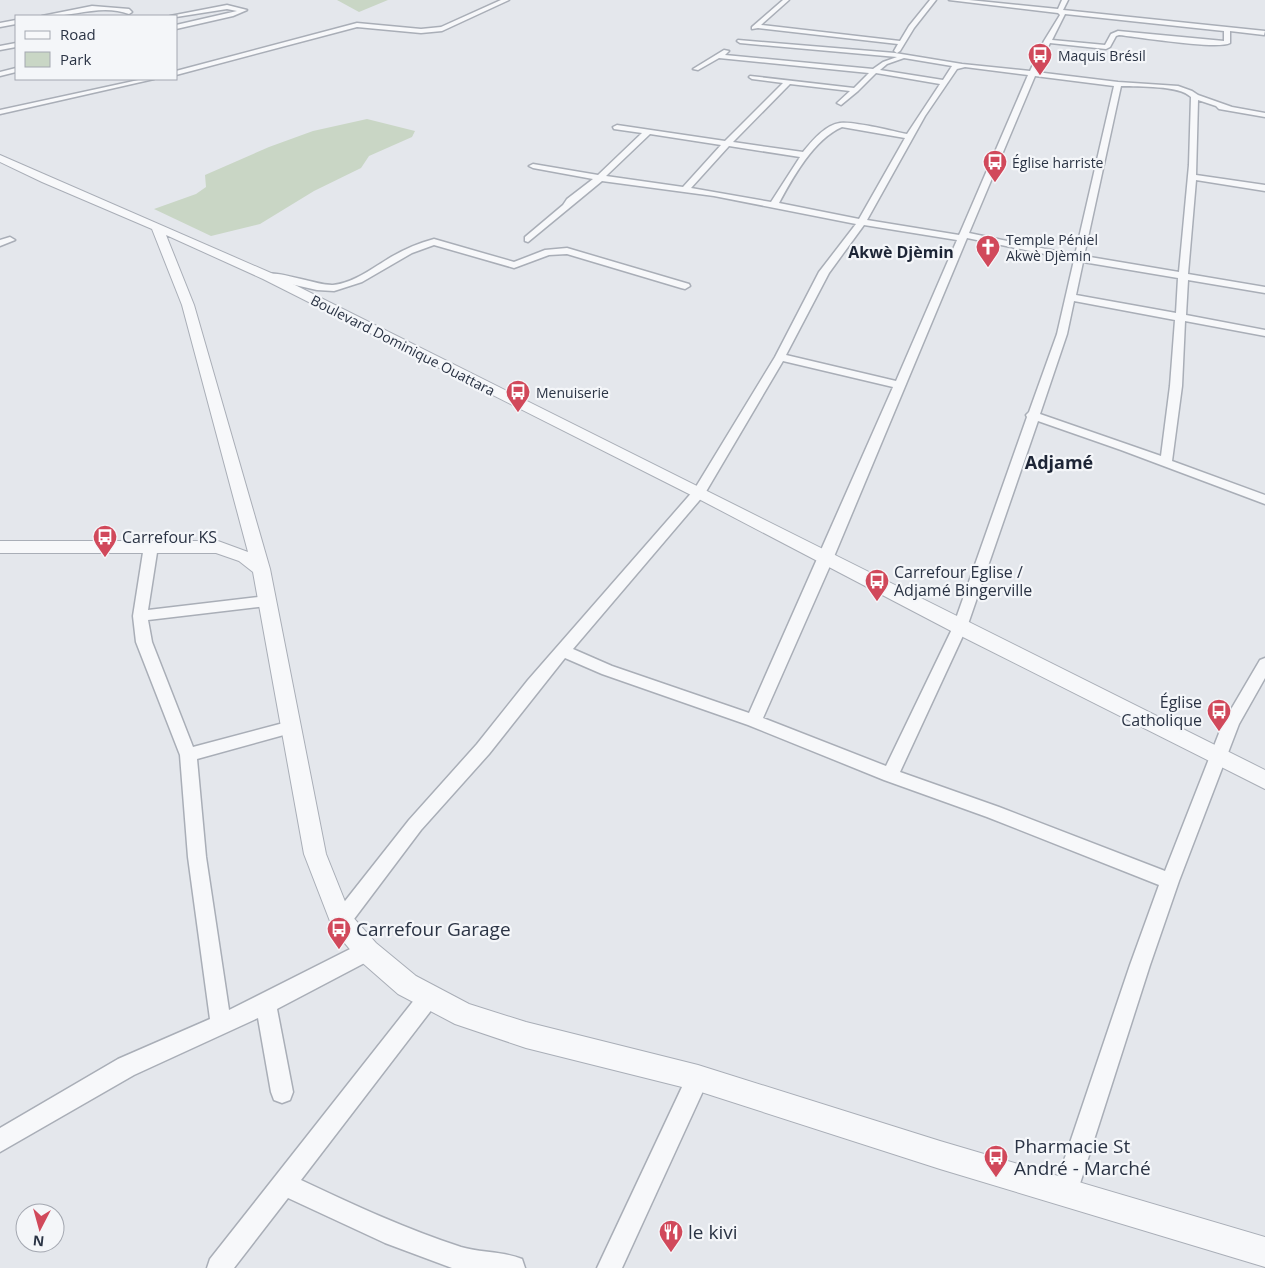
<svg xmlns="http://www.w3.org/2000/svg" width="1265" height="1268" font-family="'Open Sans',sans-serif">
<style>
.green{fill:#c9d6c5}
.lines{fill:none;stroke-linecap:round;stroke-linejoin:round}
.minor-casing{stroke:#a9aeb7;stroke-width:3}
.tertiary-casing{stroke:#a9aeb7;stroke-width:2}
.minor{fill:#f7f8fa;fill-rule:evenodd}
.tertiary{fill:#f7f8fa;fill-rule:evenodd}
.labels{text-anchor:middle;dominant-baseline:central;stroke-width:4.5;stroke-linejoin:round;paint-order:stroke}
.far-poi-label{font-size:14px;fill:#2b3445;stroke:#f4f6f9;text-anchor:start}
.far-street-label{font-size:14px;fill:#2b3445;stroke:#f4f6f9}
.far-quarter-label{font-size:16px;font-weight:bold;fill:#1d2536;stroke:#f4f6f9}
.poi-label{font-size:16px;fill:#2b3445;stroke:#f4f6f9;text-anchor:start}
.neighbourhood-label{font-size:18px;font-weight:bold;fill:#1d2536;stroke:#f4f6f9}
.near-poi-label{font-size:19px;fill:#2b3445;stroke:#f4f6f9;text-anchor:start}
</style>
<rect width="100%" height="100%" fill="#e4e7ec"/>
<!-- green -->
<g class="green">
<polygon points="337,0 388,0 359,12"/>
<polygon points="367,119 415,131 412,137 369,156 361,168 314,191 260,224 211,236 154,209 196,194 206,187 205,175 269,147 313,131"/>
</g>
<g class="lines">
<defs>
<g id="minor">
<polygon points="501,0 509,0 442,31 421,33 357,27 176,75 176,71 357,23 421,29 441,27"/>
<polygon points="783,0 789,0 761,25 900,41 909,26 930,0 936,0 914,28 900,51 897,53 894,51 898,44 758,28 752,29 752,27"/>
<path d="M 949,0 L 969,0 L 1058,9 L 1062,0 L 1068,0 L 1063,10 L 1265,31 L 1264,35 L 1230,31 L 1230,43 C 1218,50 1138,37 1119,35 L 1116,36 L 1110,47 L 1106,49 L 1050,43 L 1036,72 L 1118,82 L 1178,86 L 1192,91 L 1198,95 L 1232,107 L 1265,113 L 1265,117 L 1219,109 L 1216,106 L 1198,100 L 1196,175 L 1265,185 L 1265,191 L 1196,180 L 1188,274 L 1265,287 L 1265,293 L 1188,280 L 1186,315 L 1265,330 L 1265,336 L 1185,321 L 1182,386 L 1172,461 L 1265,495 L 1265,504 L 1121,450 L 1038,421 L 967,627 L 900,772 L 999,807 L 1165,871 L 1223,723 L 1260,660 L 1265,658 L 1265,678 L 1239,724 L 1179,881 L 1150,965 L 1077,1193 L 1073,1201 L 1065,1205 L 1057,1201 L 1053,1193 L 1130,965 L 1159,885 L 987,817 L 884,780 L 748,725 L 602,674 L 565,658 L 489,754 L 421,830 L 348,927 L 341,930 L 334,927 L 331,921 L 334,915 L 409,820 L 477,744 L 528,680 L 694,490 L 775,357 L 819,272 L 856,224 L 714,196 L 602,181 L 528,242 L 525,241 L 525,237 L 563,205 L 567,199 L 593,179 L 533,168 L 529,166 L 533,164 L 598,175 L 642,133 L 614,129 L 613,127 L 617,125 L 725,141 L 783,83 L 752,79 L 749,77 L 750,76 L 854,88 L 869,73 L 719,58 L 698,70 L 693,69 L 724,50 L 729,51 L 725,55 L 873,69 L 883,62 L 897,57 L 740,43 L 737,41 L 738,40 L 895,53 L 962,64 L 1030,71 L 1044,41 L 1060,15 L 1058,13 ZM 1065,14 L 1224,31 L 1224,41 L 1118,31 L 1111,34 L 1105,45 L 1052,40 ZM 904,58 L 952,66 L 943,80 L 880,70 L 887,64 ZM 965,67 L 1028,75 L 960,233 L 959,235 L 867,220 L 925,116 L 957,69 ZM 876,73 L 940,84 L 907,134 C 892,131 853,121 840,123 C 825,125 812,141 803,152 L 733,142 L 790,84 L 850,91 L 837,103 L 841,105 L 858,91 ZM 1035,76 L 1114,86 L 1075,255 L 969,233 ZM 1121,86 C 1139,87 1179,85 1191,97 L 1189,165 L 1179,272 L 1084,256 ZM 842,127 L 905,138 L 859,219 L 779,203 C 793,177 814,139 842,127 ZM 650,134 L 721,145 L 683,187 L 606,176 ZM 729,146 L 800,157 L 771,202 L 691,188 ZM 864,225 L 957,240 L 896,381 L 786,355 L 829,273 ZM 967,238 L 1074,260 L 1057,334 L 1029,412 L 1026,415 L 1027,417 L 953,627 L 886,766 L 763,718 L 833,559 ZM 1083,262 L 1178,278 L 1176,313 L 1076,295 ZM 1074,301 L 1175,320 L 1170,386 L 1161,456 L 1040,414 L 1067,334 ZM 783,361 L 893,387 L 749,713 L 612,666 L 573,649 L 704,495 Z"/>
<polygon points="227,5 247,10 233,16 176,29 176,25 237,11 227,9 176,17 170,16"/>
<path d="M 92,6 L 129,9 L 132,12 L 129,14 C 101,3 71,18 42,16 Z"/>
<polygon points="16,20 16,24 0,27 0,23"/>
<polygon points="16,43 16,47 0,50 0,46"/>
<polygon points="16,68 16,72 0,76 0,72"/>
<polygon points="143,79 154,79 0,114 0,110"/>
<polygon points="10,237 15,240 0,246 0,240"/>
<path d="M 434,239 L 514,262 L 545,250 L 567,248 L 689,284 L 690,286 L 685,289 L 681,288 L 567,254 L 549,255 L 514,268 L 434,245 L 412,253 L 362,282 L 334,291 L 317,290 L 264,278 L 262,276 C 272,267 316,286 333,285 C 354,283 374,267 391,257 C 405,249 419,243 434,239 Z"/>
<polygon points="151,541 156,543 158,546 148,610 267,596 272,597 274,601 272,605 267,606 148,620 152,642 193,747 291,721 297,722 299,727 297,732 291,733 197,759 206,857 229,1010 360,944 367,942 374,944 377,951 374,958 277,1009 293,1092 290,1100 282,1103 274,1100 271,1092 258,1018 134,1075 0,1152 0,1128 118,1059 210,1019 188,857 180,755 136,642 133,616 144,546 146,543"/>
<path d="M 429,987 L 436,990 L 439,997 L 436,1004 L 301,1180 C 354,1205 406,1229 461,1247 C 481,1253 502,1251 522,1259 L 525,1268 L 452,1268 L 385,1243 L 288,1198 L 234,1268 L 207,1268 L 210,1259 L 422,990 Z"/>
<polygon points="698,1067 706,1070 709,1078 622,1268 597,1268 690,1070"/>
</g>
<polygon id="tertiary" points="0,155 271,273 1265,770 1265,789 953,632 693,496 263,279 166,235 194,305 270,569 326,854 350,914 376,943 416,976 469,1004 526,1022 698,1065 940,1141 1265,1237 1265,1267 940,1169 698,1091 526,1048 455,1024 398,994 358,959 333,929 304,854 253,572 239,561 216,553 0,553 0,541 218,541 248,552 182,305 152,229 42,182 0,162"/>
</defs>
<!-- minor casing -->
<use href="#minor" class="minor-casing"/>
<!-- tertiary casing -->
<use href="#tertiary" class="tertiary-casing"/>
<!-- minor -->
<use href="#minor" class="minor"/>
<!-- tertiary -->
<use href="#tertiary" class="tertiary"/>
</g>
<!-- icons -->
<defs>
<symbol id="bus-pin" viewBox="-11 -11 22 30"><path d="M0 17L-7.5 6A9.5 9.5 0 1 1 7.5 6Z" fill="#d1495b" stroke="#f4f6f9"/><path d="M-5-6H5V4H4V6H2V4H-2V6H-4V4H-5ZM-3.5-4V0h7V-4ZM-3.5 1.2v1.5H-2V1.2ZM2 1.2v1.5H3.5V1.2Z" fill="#fff"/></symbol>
<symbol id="church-pin" viewBox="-11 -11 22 30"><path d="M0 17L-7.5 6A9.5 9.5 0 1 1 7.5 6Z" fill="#d1495b" stroke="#f4f6f9"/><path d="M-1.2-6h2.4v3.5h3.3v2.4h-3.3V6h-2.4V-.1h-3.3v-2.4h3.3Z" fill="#fff"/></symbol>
<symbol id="restaurant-pin" viewBox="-11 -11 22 30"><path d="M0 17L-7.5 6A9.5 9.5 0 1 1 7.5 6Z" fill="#d1495b" stroke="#f4f6f9"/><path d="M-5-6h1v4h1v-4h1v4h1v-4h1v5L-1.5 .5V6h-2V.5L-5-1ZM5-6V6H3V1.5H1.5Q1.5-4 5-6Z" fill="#fff"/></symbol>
</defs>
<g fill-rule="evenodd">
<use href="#bus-pin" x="1026" y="41" width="28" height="38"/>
<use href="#bus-pin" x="981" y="148" width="28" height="38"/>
<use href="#church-pin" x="974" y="233" width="28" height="38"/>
<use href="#bus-pin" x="504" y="378" width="28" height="38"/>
<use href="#bus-pin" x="91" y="523" width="28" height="38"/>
<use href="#bus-pin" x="863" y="567" width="28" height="38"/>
<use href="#bus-pin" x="1205" y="697" width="28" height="38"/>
<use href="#bus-pin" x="325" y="915" width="28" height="38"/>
<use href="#bus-pin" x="982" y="1143" width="28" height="38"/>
<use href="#restaurant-pin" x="657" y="1218" width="28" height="38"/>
</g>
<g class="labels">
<!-- far-poi labels -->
<g class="far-poi-label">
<text x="1058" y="55">Maquis Brésil</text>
<text x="1012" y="162">Église harriste</text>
<text x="1006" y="239">Temple Péniel<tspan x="1006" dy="16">Akwè Djèmin</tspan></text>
<text x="536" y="392">Menuiserie</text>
</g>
<!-- far-street labels -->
<g class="far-street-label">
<text transform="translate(403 345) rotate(27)">Boulevard Dominique Ouattara</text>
</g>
<!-- far-quarter labels -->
<g class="far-quarter-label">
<text x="901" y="252">Akwè Djèmin</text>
</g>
<!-- poi labels -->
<g class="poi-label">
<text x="122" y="537">Carrefour KS</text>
<text x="894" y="572">Carrefour Eglise /<tspan x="894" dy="18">Adjamé Bingerville</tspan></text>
<text x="1202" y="702" text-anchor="end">Église<tspan x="1202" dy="18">Catholique</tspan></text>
</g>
<!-- neighbourhood labels -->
<g class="neighbourhood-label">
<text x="1059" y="462">Adjamé</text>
</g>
<!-- near-poi labels -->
<g class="near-poi-label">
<text x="356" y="929">Carrefour Garage</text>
<text x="1014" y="1146">Pharmacie St<tspan x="1014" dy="22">André - Marché</tspan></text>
<text x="688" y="1232">le kivi</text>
</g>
</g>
<!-- legend -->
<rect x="15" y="15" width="162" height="65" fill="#f4f6f9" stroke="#a4a8b1"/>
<rect x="25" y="31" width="25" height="8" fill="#f7f8fa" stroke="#a4a8b1"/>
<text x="60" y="40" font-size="15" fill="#2b3445">Road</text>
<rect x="25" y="52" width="25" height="15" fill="#c9d6c5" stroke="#a4a8b1"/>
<text x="60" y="65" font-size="15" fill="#2b3445">Park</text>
<!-- north arrow -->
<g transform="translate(40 1228) rotate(186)"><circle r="24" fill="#f4f6f9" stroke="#a4a8b1"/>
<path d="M0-4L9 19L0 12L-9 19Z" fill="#d1495b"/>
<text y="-8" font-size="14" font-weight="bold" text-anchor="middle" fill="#2b3445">N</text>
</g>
</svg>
